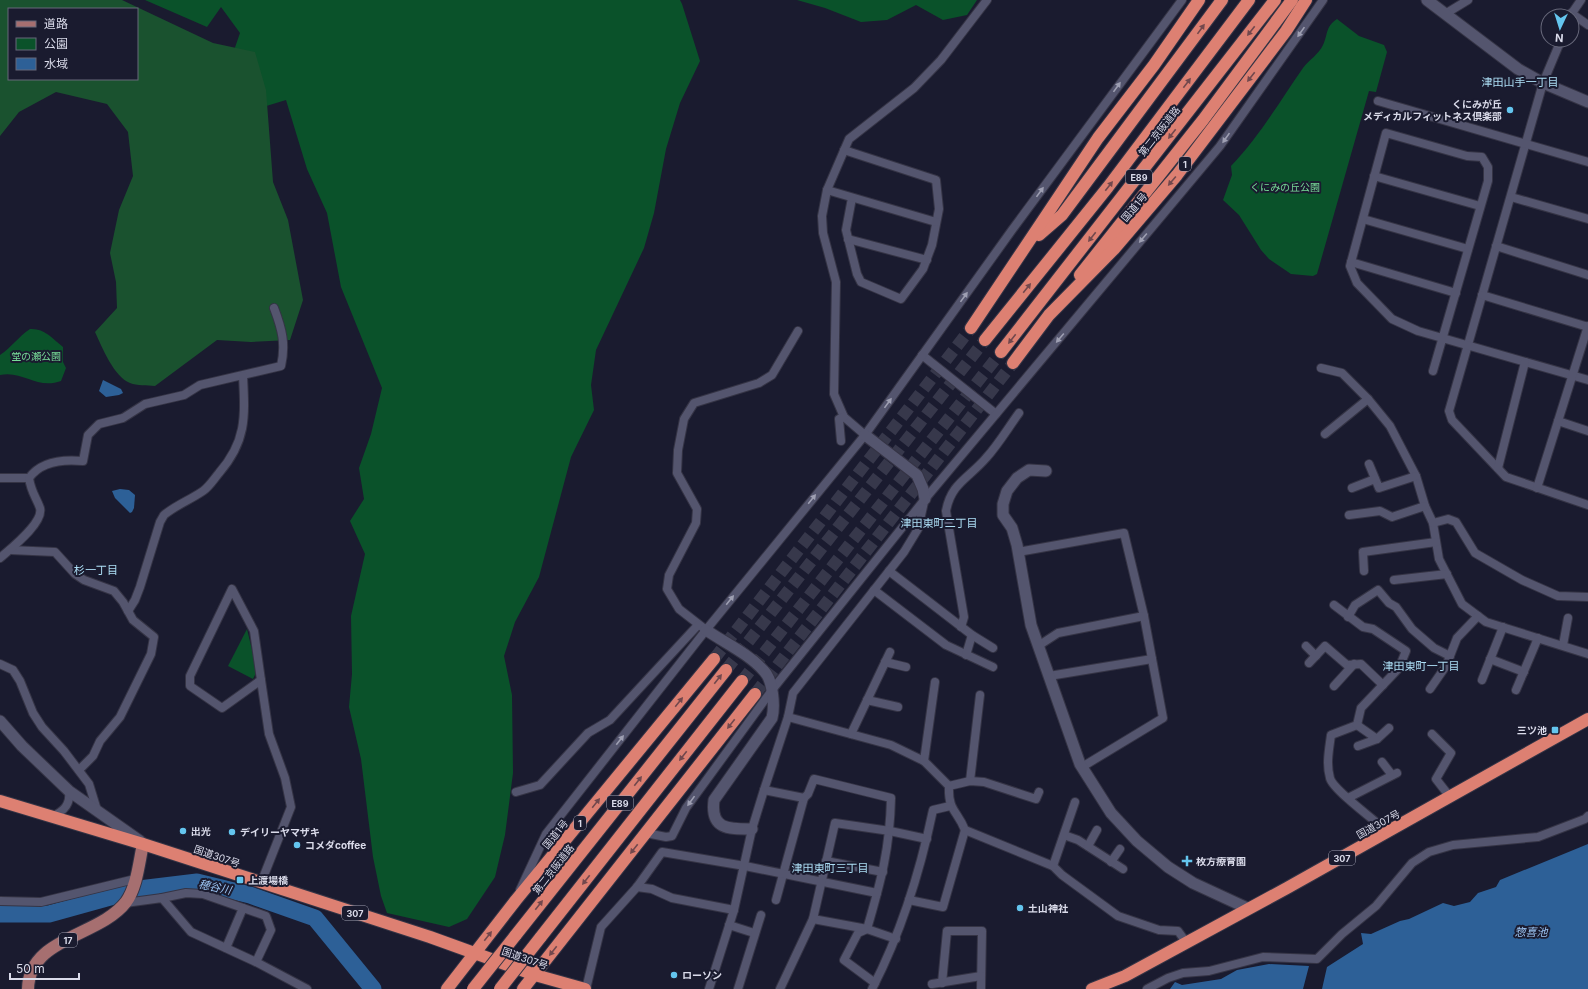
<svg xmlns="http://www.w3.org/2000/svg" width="1588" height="989" font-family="Inter,'Noto Sans JP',sans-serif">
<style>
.green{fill:#0a522a}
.forest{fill:#1a522f;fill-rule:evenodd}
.water{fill:#2d6097}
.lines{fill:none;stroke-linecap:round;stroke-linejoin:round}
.river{stroke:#2d6097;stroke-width:17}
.highway-tunnel{stroke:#37384b;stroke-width:12;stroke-dasharray:12 6;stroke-linecap:butt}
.street-casing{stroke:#353445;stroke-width:10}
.secondary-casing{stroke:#353445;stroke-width:13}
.primary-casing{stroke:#353445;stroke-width:14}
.highway-casing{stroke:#353445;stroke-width:14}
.street{stroke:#54556e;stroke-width:8}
.secondary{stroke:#54556e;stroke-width:11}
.primary{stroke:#a66f70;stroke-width:12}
.highway{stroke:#dd8072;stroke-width:12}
.highway-bridge-casing{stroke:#353445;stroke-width:14;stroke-linecap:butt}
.highway-bridge{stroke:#dd8072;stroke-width:12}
.oneway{fill:#72484d}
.oneway2{fill:#9e9fb2}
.poi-dot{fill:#64c5ee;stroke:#1a1b2f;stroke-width:1.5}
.labels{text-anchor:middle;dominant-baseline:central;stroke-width:4;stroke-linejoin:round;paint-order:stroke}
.shield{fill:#1a1b2f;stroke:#a0a1b2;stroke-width:1}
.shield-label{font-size:9px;font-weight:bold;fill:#dadbea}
.poi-label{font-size:10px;font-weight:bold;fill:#dadbea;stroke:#1a1b2f;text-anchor:start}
.street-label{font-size:10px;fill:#dadbea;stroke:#1a1b2f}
.park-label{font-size:10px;fill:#79dd99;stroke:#1a1b2f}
.neighbourhood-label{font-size:11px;fill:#addef5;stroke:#1a1b2f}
.water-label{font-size:11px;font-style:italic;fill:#9dc6f5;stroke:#1a1b2f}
</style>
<rect width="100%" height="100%" fill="#1a1b2f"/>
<!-- green -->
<g class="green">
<polygon points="145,0 680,0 682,4 700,61 680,103 666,149 654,213 644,248 596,350 591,385 594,410 571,457 539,577 515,622 504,656 512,695 513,773 505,835 495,877 467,919 449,927 387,913 381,896 373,857 361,759 349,707 352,674 351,616 365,554 350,521 364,499 359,468 371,434 382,388 341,287 327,213 307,169 286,100 243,113 212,114 240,33 221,7 207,27"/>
<polygon points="797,0 977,0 967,15 943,20 916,5 887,20 861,22 825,8"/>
<path d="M 1337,19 L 1359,36 L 1384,45 L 1387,52 L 1376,92 L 1369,91 L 1317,274 L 1313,276 L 1291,274 L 1269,259 L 1261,250 L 1239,215 L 1223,200 L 1232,175 L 1231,166 C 1259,137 1280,101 1303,68 C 1309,60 1319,54 1323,45 C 1328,35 1325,27 1337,19 Z"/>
<path d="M 30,329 C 44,328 52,338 63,347 L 63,362 L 66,368 L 61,381 C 37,390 23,370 0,375 L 0,355 C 12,347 18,337 30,329 Z"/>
<polygon points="247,629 257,671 253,679 228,666"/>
</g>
<!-- forest -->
<path class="forest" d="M 0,0 L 122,0 L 213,43 L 255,52 L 266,90 L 273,182 L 288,220 L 303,300 L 290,340 L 251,342 L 217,340 L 155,386 C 147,385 137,386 130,383 C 114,377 102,347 95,332 L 117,308 L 116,282 L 110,253 L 119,210 L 133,176 L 128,132 L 107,104 L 56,92 L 19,112 L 0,136 ZM 9,9 L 137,9 L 137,79 L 9,79 Z"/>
<!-- water -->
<g class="water">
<polygon points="103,380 121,389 123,393 119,395 106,397 99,391"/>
<polygon points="120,489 129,490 135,495 134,508 132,512 130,513 115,498 112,491"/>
<polygon points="1588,844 1588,989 1322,989 1327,967 1363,944 1361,933 1371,934 1400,921 1409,919 1443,903 1454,906 1470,902 1478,893 1496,887 1500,880"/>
<polygon points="1269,964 1309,966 1303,989 1170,989 1175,982 1182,985 1221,979 1237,970"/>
</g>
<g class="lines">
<!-- river -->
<polyline class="river" points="0,914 49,914 139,889 197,882 250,895 315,918 373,989"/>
<!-- highway-tunnel -->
<g class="highway-tunnel">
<polyline points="714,659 971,328"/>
<polyline points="726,670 985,340"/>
<polyline points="742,681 1001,352"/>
<polyline points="755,694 1013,363"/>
</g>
<defs>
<g id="street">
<polyline points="1571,13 1588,25"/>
<polyline points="1445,14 1468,0"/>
<polyline points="1570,16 1581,0"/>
<polyline points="1561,40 1543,83 1449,411 1452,420 1506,477 1588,505"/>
<polyline points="1378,101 1588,162"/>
<polyline points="844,150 936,180 939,209 932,245 923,269 901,299 861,282 857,274 846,230 852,198"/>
<polyline points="1374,176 1480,206"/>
<polyline points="827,190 936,222"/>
<polyline points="1511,197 1588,219"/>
<polyline points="1363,219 1468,249"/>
<polyline points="848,239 927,260"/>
<polyline points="1496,246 1588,275"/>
<polyline points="1351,262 1456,293"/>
<polyline points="1482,295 1588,327"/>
<polyline points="922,355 996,414"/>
<polyline points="1321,368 1342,373 1368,399 1390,426 1416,476 1425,506 1433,523 1439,559 1462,604 1486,622 1588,654"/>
<path d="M 1433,371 C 1451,307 1470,244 1488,181 L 1488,167 L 1482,157 L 1467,156 L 1386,133 L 1350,266 L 1357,283 L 1392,319 L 1418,331 L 1588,380"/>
<polyline points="1558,421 1588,431"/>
<polyline points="1325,434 1368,399"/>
<polyline points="865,435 844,417 834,394 836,282 823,233 822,216 827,190 849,139 914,88 941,60 987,0"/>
<polyline points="841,441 839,419 844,417"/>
<polyline points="1369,464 1379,488 1416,476"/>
<polyline points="1498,468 1525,362"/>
<polyline points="0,478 29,478"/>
<polyline points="1352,488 1375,479"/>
<polyline points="1537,488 1588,326"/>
<polyline points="1349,515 1380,511 1392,517 1425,506"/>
<polyline points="1433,523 1448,519 1456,522 1475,553 1522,580 1558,596 1588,597"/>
<polyline points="10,550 55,552 75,574 84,580 114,591 123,602 133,620 154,637 151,654 120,717 100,741 93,756 79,770"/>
<polyline points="1018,552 1124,533 1144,616 1163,718 1082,767"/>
<path d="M 0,558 C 10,549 44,523 40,508 C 36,497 31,492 29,478 C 41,461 62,459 83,461 L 88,435 L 99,424 L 123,418 L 145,404 L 184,395 L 200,385 L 281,366 C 286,344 282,329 274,308"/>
<polyline points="889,571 972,635 993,648"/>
<polyline points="1364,571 1363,552 1436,542"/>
<polyline points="1394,580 1447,574"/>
<polygon points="232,589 254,631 261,680 222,708 190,686 190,676"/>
<polyline points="874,590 946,645 993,667"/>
<path d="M 1334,605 L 1363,627 L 1373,629 L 1406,651 L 1399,668 L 1361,708 L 1357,725 L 1331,735 C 1329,750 1326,764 1330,778 C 1332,789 1378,823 1388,832"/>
<path d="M 128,611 L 135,600 L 140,587 L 160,522 L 164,515 C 176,505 190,500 203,491 C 209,487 214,479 219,473 C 247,441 245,416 243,376"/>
<polyline points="1348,617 1355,605 1378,590 1389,603 1396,607 1412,629 1434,648 1450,656"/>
<path d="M 961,627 L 964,617 L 946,511 C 951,483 969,478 986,458 C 998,445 1008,428 1019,413"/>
<polyline points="706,630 679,609 667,589 669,575 696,523 697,509 677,473 678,450 684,419 694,403 759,383 772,375 798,331"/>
<polyline points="1563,645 1568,618"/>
<polyline points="1038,646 1058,633 1144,616"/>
<polyline points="1306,646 1316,656"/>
<polyline points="966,655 972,635"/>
<polyline points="1490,659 1524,672"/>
<polyline points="885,662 906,667"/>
<polyline points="1309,663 1325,646 1347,665 1361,664 1383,685"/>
<polyline points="0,664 13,670 20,681 33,713 42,727 64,751 89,784 97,810"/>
<polyline points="1049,676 1152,659"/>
<polyline points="261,680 269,734 285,778 291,807 261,883"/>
<polyline points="1482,680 1503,627"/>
<polyline points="1334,686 1354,664"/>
<polyline points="1430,689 1446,666 1457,638 1478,616"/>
<polyline points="1516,690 1538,638"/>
<polyline points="867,700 898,707"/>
<path d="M 788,717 L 891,745 L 924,761 L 949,786 C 948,811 957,810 965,830 L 1053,866 L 1062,875 L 1118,916 L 1159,930 L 1178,931 L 1186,942"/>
<polyline points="1357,725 1377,739"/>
<polyline points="851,734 890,652"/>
<polyline points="1432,734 1451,753 1436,779 1450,797"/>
<polyline points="1358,746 1377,739 1389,728"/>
<polyline points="924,761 935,682"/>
<polyline points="1382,762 1392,775"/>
<polyline points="970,781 980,695"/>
<polyline points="949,786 970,781 984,782 1036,799 1039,792"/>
<polyline points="764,790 788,717 793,693 904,552 918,529 924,502"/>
<polyline points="516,792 540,785 588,733 610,720 698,625"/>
<polyline points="1348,798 1397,773"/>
<path d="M 51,817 C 63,812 71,805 69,791"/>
<polyline points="646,833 666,837 672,836 686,808 772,690 925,499 1220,146 1323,0"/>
<polyline points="1064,835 1078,840 1123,869"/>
<polyline points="1088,846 1097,830"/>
<polyline points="826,861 883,872"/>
<polyline points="1111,862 1120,849"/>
<polyline points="1053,866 1075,802"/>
<polyline points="637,887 652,889 672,898 734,910"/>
<polyline points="520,890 546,834 706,630 865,435 1012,230 1182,0"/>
<polyline points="162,898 186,893 203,894 266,916 271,930 256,962"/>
<path d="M 776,900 L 804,798 L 808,794 L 814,779 L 891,798 C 890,848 881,881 867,929 L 858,933 L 844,960 L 875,983"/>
<polyline points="909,900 943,907 965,830"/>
<polyline points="0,901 41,902 135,879"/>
<polyline points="125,903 162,898 191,932 256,962 307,989"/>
<polyline points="813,919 867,929 896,939"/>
<polyline points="729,925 754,933"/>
<polyline points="226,948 243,908"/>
<polyline points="942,983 947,931 982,931 981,989"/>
<polyline points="932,984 981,976"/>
<polyline points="586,989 601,927 637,887 662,852 745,866 877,893"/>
<polyline points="709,989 734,910 752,829 764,790 804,798"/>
<polyline points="738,989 761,915"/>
<polyline points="780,989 813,919 835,823 890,831 927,839"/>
<path d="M 872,989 C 901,933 920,872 933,810 L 950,806"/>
<polyline points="1147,989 1168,978 1183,973 1209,971 1263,957 1317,959 1342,934 1376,906 1412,863 1429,852 1453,845 1538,837 1585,819 1588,816"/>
</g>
<g id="secondary">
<polyline points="1427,0 1518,69 1543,83 1588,102"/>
<polyline points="865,435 917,475 923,489 925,499"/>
<polyline points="1046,471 1029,470 1017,478 1007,491 1003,504 1003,515 1012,528 1017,545 1031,625 1080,764 1111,813 1137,841 1168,867 1193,883 1247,908"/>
<path d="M 706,630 C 725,643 749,654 764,671 C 773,680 775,706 772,718 L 714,800 C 710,830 729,829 752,829"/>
<polyline points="0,721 22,746 69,791 140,841"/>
</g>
<path id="primary" d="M 28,989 C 29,937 99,937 126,902 C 137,887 139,862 143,844"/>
<g id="highway">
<polyline points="1039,235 1062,215 1222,0"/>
<polyline points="1080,275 1203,120 1292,0"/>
<polyline points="971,328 1098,138 1154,65 1199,0"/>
<polyline points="985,340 1108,187 1249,0"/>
<polyline points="1001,352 1275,0"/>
<polyline points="1013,363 1049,315 1114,249 1177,175 1286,31 1306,0"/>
<polyline points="0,801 143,844 430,937 535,975 585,989"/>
<polyline points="515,936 726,670"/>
<polyline points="540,938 742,681"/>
<polyline points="447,989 516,900 714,659"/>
<polyline points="523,989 755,694"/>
<polyline points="1092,989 1125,976 1287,888 1588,719"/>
</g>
</defs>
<!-- street casing -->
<use href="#street" class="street-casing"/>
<!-- secondary casing -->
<use href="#secondary" class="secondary-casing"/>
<!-- primary casing -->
<use href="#primary" class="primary-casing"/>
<!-- highway casing -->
<use href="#highway" class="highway-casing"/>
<!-- street -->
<use href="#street" class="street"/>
<!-- secondary -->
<use href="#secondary" class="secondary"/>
<!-- primary -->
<use href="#primary" class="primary"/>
<!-- highway -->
<use href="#highway" class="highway"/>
<defs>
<g id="highway-bridge">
<polyline points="473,989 515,936"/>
<polyline points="500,989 540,938"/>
</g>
</defs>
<!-- highway-bridge casing -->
<use href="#highway-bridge" class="highway-bridge-casing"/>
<!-- highway-bridge -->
<use href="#highway-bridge" class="highway-bridge"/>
</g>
<!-- one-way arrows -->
<defs><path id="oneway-solid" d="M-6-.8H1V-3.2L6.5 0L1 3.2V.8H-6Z"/></defs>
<g class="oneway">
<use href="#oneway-solid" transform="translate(1201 29) rotate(-54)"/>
<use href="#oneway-solid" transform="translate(1251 31) rotate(128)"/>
<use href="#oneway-solid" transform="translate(1251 77) rotate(128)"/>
<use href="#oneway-solid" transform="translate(1187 83) rotate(-53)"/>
<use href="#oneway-solid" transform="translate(1172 134) rotate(128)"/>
<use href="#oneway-solid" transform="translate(1172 181) rotate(130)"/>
<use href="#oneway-solid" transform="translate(1109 186) rotate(-52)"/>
<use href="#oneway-solid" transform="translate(1092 237) rotate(128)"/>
<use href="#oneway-solid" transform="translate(1027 288) rotate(-51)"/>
<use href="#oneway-solid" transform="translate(1012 339) rotate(128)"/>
<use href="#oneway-solid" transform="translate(718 679) rotate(-52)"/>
<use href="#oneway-solid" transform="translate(679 702) rotate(-51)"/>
<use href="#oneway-solid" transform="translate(731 724) rotate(128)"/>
<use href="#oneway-solid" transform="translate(683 756) rotate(128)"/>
<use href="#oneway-solid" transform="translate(638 781) rotate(-52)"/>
<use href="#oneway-solid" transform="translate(596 803) rotate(-51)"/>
<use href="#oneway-solid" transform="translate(634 849) rotate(128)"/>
<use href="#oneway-solid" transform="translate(586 880) rotate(128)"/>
<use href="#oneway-solid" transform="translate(539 905) rotate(-52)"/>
<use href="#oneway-solid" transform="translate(488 936) rotate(-52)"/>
<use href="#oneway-solid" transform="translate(553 951) rotate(128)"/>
</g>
<g class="oneway2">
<use href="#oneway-solid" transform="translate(1301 32) rotate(125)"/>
<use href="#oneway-solid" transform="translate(1117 87) rotate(-54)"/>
<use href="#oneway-solid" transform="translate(1226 138) rotate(125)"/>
<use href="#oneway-solid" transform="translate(1040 192) rotate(-54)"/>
<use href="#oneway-solid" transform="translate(1143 238) rotate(130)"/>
<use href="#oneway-solid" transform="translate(964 297) rotate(-54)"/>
<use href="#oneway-solid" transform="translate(1060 338) rotate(130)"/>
<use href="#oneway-solid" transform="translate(888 403) rotate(-54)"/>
<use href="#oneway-solid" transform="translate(812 499) rotate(-51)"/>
<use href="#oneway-solid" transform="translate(730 600) rotate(-51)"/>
<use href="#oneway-solid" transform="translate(620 740) rotate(-52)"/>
<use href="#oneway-solid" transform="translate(691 801) rotate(126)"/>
</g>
<!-- markers -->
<g class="poi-dot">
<circle cx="1510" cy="110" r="4"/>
<rect x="1551" y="726" width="8" height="8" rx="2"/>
<circle cx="183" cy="831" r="4"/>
<circle cx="232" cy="832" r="4"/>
<circle cx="297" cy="845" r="4"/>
<path d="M1185 855h4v4h4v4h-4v4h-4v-4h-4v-4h4z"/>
<rect x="236" y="876" width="8" height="8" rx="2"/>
<circle cx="1020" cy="908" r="4"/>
<circle cx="674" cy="975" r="4"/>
</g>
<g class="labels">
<!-- shield labels -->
<g class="shield">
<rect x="1179" y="157" width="12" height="14" rx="3"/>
<rect x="1126" y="170" width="26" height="14" rx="3"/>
<rect x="607" y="796" width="26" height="14" rx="3"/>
<rect x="574" y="816" width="12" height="14" rx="3"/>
<rect x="1329" y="851" width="26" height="14" rx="3"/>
<rect x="342" y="906" width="26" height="14" rx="3"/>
<rect x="59" y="933" width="18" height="14" rx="3"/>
</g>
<g class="shield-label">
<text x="1185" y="164">1</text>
<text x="1139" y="177">E89</text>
<text x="620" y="803">E89</text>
<text x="580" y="823">1</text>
<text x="1342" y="858">307</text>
<text x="355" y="913">307</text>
<text x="68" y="940">17</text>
</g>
<!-- poi labels -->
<g class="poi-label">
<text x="1502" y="104" text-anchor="end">くにみが丘<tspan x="1502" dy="12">メディカルフィットネス倶楽部</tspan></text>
<text x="1547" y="730" text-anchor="end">三ツ池</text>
<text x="191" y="831">出光</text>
<text x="240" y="832">デイリーヤマザキ</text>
<text x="305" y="845">コメダcoffee</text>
<text x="1196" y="861">枚方療育園</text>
<text x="248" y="880">上渡場橋</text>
<text x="1028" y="908">土山神社</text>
<text x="682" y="975">ローソン</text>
</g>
<!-- street labels -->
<g class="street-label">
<text transform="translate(1159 131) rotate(-52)">第二京阪道路</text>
<text transform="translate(1134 207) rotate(-50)">国道1号</text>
<text transform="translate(1378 824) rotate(-29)">国道307号</text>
<text transform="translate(555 834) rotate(-51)">国道1号</text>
<text transform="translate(217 856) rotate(19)">国道307号</text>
<text transform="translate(553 869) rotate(-52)">第二京阪道路</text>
<text transform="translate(525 958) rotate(19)">国道307号</text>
</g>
<!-- park labels -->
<g class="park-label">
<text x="1285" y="187">くにみの丘公園</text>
<text x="36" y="356">堂の瀬公園</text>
</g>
<!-- neighbourhood labels -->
<g class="neighbourhood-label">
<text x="1520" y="82">津田山手一丁目</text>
<text x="939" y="523">津田東町二丁目</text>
<text x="96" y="570">杉一丁目</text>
<text x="1421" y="666">津田東町一丁目</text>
<text x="830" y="868">津田東町三丁目</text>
</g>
<!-- water labels -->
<g class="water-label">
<text transform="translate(215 887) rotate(12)">穂谷川</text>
<text x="1531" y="932">惣喜池</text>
</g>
</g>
<!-- legend -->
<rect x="8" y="8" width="130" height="72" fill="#1a1b2f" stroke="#67687a"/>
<rect x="16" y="21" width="20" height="6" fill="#a66f70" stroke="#67687a"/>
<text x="44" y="28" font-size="12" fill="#dadbea">道路</text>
<rect x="16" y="38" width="20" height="12" fill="#0a522a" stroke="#67687a"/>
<text x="44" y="48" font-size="12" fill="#dadbea">公園</text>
<rect x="16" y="58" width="20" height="12" fill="#2d6097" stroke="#67687a"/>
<text x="44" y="68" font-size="12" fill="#dadbea">水域</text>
<!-- north arrow -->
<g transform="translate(1560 28) rotate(184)"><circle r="19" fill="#1a1b2f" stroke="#67687a"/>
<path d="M0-3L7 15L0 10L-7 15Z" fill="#64c5ee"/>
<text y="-6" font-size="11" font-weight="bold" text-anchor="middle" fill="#dadbea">N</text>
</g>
<!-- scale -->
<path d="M10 973v6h69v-6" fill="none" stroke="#dadbea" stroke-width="2"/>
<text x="16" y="973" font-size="12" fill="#dadbea" stroke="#1a1b2f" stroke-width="3" paint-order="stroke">50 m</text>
</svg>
